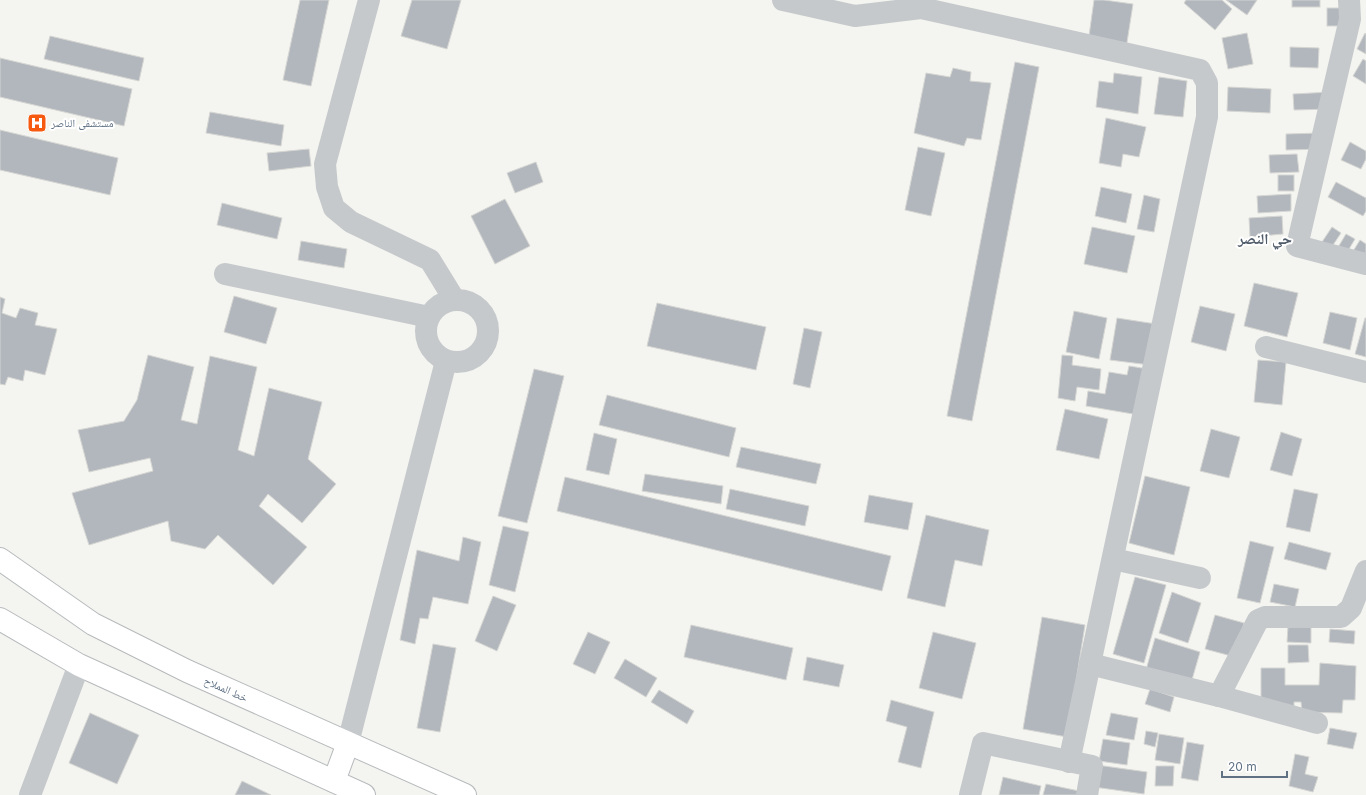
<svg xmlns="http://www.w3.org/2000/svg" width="1366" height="795" font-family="Inter,'Noto Naskh Arabic',sans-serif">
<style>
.building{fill:#b1b7bd;stroke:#d6d6d3}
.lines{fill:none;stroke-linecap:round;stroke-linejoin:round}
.highway-casing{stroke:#b7babd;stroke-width:24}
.minor{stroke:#c6c9cc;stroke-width:22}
.highway{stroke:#fff;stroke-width:22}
.labels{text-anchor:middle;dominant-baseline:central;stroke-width:4;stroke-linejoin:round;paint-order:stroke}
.poi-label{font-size:11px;fill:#607184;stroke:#fff;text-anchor:start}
.street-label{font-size:11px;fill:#607184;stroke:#fff}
.district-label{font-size:15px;font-weight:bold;fill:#4f5b69;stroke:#fff}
</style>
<rect width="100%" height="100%" fill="#f4f5f0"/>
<!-- building -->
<g class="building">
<polygon points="300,0 329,0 311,86 283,80"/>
<polygon points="412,0 461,0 447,49 401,36"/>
<polygon points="1094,0 1104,0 1133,4 1125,55 1087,50"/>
<polygon points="1186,0 1222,0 1232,9 1215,30 1184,3"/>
<polygon points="1226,0 1257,0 1247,15"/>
<rect x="1292" y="0" width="28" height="7"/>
<rect x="1327" y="8" width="18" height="18"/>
<polygon points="1247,33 1253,64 1228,69 1222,38"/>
<polygon points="1365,33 1366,34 1366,54 1357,49"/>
<polygon points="50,36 144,58 139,81 44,59"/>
<polygon points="1290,47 1319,48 1318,68 1290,67"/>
<polygon points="0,58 132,89 124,126 0,97"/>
<polygon points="1363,59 1366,61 1366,84 1353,76"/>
<polygon points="1015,62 1039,67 972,421 947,416"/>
<polygon points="953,68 971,72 970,81 991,83 981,140 967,138 964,146 914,133 926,73 950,77"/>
<polygon points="1114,73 1142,77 1138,114 1096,107 1099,81 1113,83"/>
<polygon points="1159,77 1187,81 1183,117 1154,114"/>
<polygon points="1228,87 1271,89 1270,113 1227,111"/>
<polygon points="1331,92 1331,109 1294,110 1293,94"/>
<polygon points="210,112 284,125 281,146 206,133"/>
<polygon points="1106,118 1146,127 1139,157 1123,154 1121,167 1099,163"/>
<polygon points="0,130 118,158 110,195 0,170"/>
<polygon points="1320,133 1321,149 1286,150 1286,134"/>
<polygon points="1350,142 1366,151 1366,159 1361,169 1341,160"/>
<polygon points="918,147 945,153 931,216 905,210"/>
<polygon points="309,149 311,166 269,171 267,153"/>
<polygon points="1297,154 1299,172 1270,173 1269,155"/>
<polygon points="536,162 543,182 515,193 507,173"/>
<rect x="1278" y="175" width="16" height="16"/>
<polygon points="1336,182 1366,198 1366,211 1363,216 1328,197"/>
<polygon points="1101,187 1132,194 1126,223 1095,216"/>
<polygon points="1291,194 1291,211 1258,213 1257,196"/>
<polygon points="1144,195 1160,199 1154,232 1137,229"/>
<polygon points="505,199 530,246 495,264 471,216"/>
<polygon points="222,203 282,218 277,239 217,225"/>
<polygon points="1282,216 1283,234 1250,237 1249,218"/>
<polygon points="1092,227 1135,236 1127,273 1084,264"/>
<polygon points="1332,227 1341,233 1331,248 1322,242"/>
<polygon points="1346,234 1355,239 1346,254 1337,249"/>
<polygon points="1360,240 1366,244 1366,273 1347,261"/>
<polygon points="301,241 347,249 344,268 298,260"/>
<polygon points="1254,283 1298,293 1287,337 1244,326"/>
<polygon points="234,296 277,308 266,344 224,332"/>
<polygon points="0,297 5,299 2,313 16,318 20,308 38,313 35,325 57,329 45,375 25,370 23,381 8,377 5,385 0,384"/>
<polygon points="657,303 766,327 756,370 647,346"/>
<polygon points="1200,306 1235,314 1226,351 1191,342"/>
<polygon points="1074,311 1107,318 1099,359 1066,352"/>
<polygon points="1330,312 1357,318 1350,350 1323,343"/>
<polygon points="1117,318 1156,324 1150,365 1110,360"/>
<polygon points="1365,318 1366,318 1366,357 1355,354"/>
<polygon points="804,328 822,332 810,388 793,384"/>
<polygon points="148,355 194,367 181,420 197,424 210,356 257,367 238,450 254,456 269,388 322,402 308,459 336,484 302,523 268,494 259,506 307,547 273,585 218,535 205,549 171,541 168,521 89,545 72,493 153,471 150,458 89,472 78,430 124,421 137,400"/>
<polygon points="1062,355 1073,356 1072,365 1101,369 1099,390 1077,387 1075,401 1058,398"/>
<polygon points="1258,360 1286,362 1282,405 1254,402"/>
<polygon points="1129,366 1148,369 1139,415 1086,406 1088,391 1105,394 1109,372 1127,375"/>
<polygon points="534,369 564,376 527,523 498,516"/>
<polygon points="607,395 736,428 729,457 599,425"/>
<polygon points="1065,409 1108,419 1099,459 1056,450"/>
<polygon points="1211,429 1240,437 1229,478 1200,471"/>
<polygon points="1281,432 1302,439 1292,476 1270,470"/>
<polygon points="594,433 617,439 609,475 586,470"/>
<polygon points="741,447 821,464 816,484 736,467"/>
<polygon points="645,474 723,486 721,504 642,491"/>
<polygon points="1145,476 1190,487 1174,555 1129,543"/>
<polygon points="565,477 891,556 882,591 557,511"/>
<polygon points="730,489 809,506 805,526 726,509"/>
<polygon points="1294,489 1318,494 1310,532 1286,527"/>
<polygon points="869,495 913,503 908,530 864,522"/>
<polygon points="926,515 989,530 982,566 955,560 945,607 907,598"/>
<polygon points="503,526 529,532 515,592 489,585"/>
<polygon points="463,537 481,542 468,604 433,597 428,619 420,618 415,644 400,640 417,550 459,561"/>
<polygon points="1250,541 1274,547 1260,603 1237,598"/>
<polygon points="1289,542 1331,553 1326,570 1284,559"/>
<polygon points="1135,577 1166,585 1144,663 1113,654"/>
<polygon points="1274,584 1299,589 1295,607 1270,602"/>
<polygon points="1172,592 1201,603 1188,643 1159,633"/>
<polygon points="493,596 516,605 497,651 475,641"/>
<polygon points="1215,615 1244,623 1235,657 1205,649"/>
<polygon points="1042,617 1085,625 1067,737 1023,729"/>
<polygon points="691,625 793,648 786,680 684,657"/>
<polygon points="1288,626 1311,627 1311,643 1287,642"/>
<polygon points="1330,629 1355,631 1354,644 1329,642"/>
<polygon points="588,632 610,642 595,674 573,664"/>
<polygon points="933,632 976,643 962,699 919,688"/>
<polygon points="1155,638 1200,652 1189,690 1144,677"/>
<polygon points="433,644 456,648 440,732 417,728"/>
<polygon points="1288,645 1308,645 1309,662 1288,663"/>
<polygon points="807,657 844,665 839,687 803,680"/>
<polygon points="625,659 657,678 646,697 614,678"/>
<polygon points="1320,663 1356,666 1355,700 1343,700 1342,713 1302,712 1301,702 1294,702 1294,710 1261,704 1261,668 1285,668 1285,685 1319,685"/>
<polygon points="1150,689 1174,697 1170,712 1145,704"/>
<polygon points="659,690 694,711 687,724 651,702"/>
<polygon points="891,700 934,712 921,768 898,762 907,727 886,721"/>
<polygon points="90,713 139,735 117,784 69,763"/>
<polygon points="1111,713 1138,718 1134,740 1106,735"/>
<polygon points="1330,728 1357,733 1353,749 1327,744"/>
<polygon points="1146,731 1158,733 1155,747 1144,744"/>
<polygon points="1159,734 1184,738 1180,764 1155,760"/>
<polygon points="1103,739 1130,743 1127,765 1099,761"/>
<polygon points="1187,742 1204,745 1198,781 1181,778"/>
<polygon points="1295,754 1309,757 1305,774 1318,777 1313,792 1289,786"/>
<polygon points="1097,765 1147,772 1144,794 1094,787"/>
<polygon points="1156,766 1174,766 1173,786 1155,786"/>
<polygon points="1003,777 1041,786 1039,795 999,795"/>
<polygon points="242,781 271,795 235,795"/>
<polygon points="1046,784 1079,791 1079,795 1043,795"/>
</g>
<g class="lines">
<defs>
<g id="highway">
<polyline points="0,559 93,624 187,671 465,795"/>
<polyline points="0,619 79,665 364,795"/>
<polyline points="334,781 348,743"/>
</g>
</defs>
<!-- highway casing -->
<use href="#highway" class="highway-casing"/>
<!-- minor -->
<g class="minor">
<polyline points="369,0 325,164 327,187 334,208 351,222 430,260 454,299"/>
<polyline points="783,0 855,16 921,8 1200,70 1207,83 1207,117 1069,762"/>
<polyline points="1349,0 1350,19 1297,246 1366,264"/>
<polyline points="225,274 429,317"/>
<circle cx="457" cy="331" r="31"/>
<polyline points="1266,347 1366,372"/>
<polyline points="1113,559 1200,578"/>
<polyline points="1090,664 1219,696 1317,723"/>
<polyline points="1219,696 1258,620 1265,617 1341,617 1351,608 1366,571"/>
<polyline points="348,743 446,361"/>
<polyline points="30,795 79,665"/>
<polyline points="970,795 983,743 1092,766 1087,795"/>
</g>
<!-- highway -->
<use href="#highway" class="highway"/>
</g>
<!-- icons -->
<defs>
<symbol id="hospital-square" viewBox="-11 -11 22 22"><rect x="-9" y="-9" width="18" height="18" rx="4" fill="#f55a10" stroke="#fff"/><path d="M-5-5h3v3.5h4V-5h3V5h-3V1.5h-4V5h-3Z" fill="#fff"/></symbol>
</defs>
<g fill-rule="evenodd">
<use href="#hospital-square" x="26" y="112" width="22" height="22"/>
</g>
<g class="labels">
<!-- poi labels -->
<g class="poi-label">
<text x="51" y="123">مستشفى الناصر</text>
</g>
<!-- street labels -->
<g class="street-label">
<text transform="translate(226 689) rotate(24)">خط المملاح</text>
</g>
<!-- district labels -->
<g class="district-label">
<text x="1265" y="238">حي النصر</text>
</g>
</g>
<!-- scale -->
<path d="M1222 771v6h65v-6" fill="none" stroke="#607184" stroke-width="2"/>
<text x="1228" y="771" font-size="12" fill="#607184" stroke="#ffffff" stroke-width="3" paint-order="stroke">20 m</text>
</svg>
